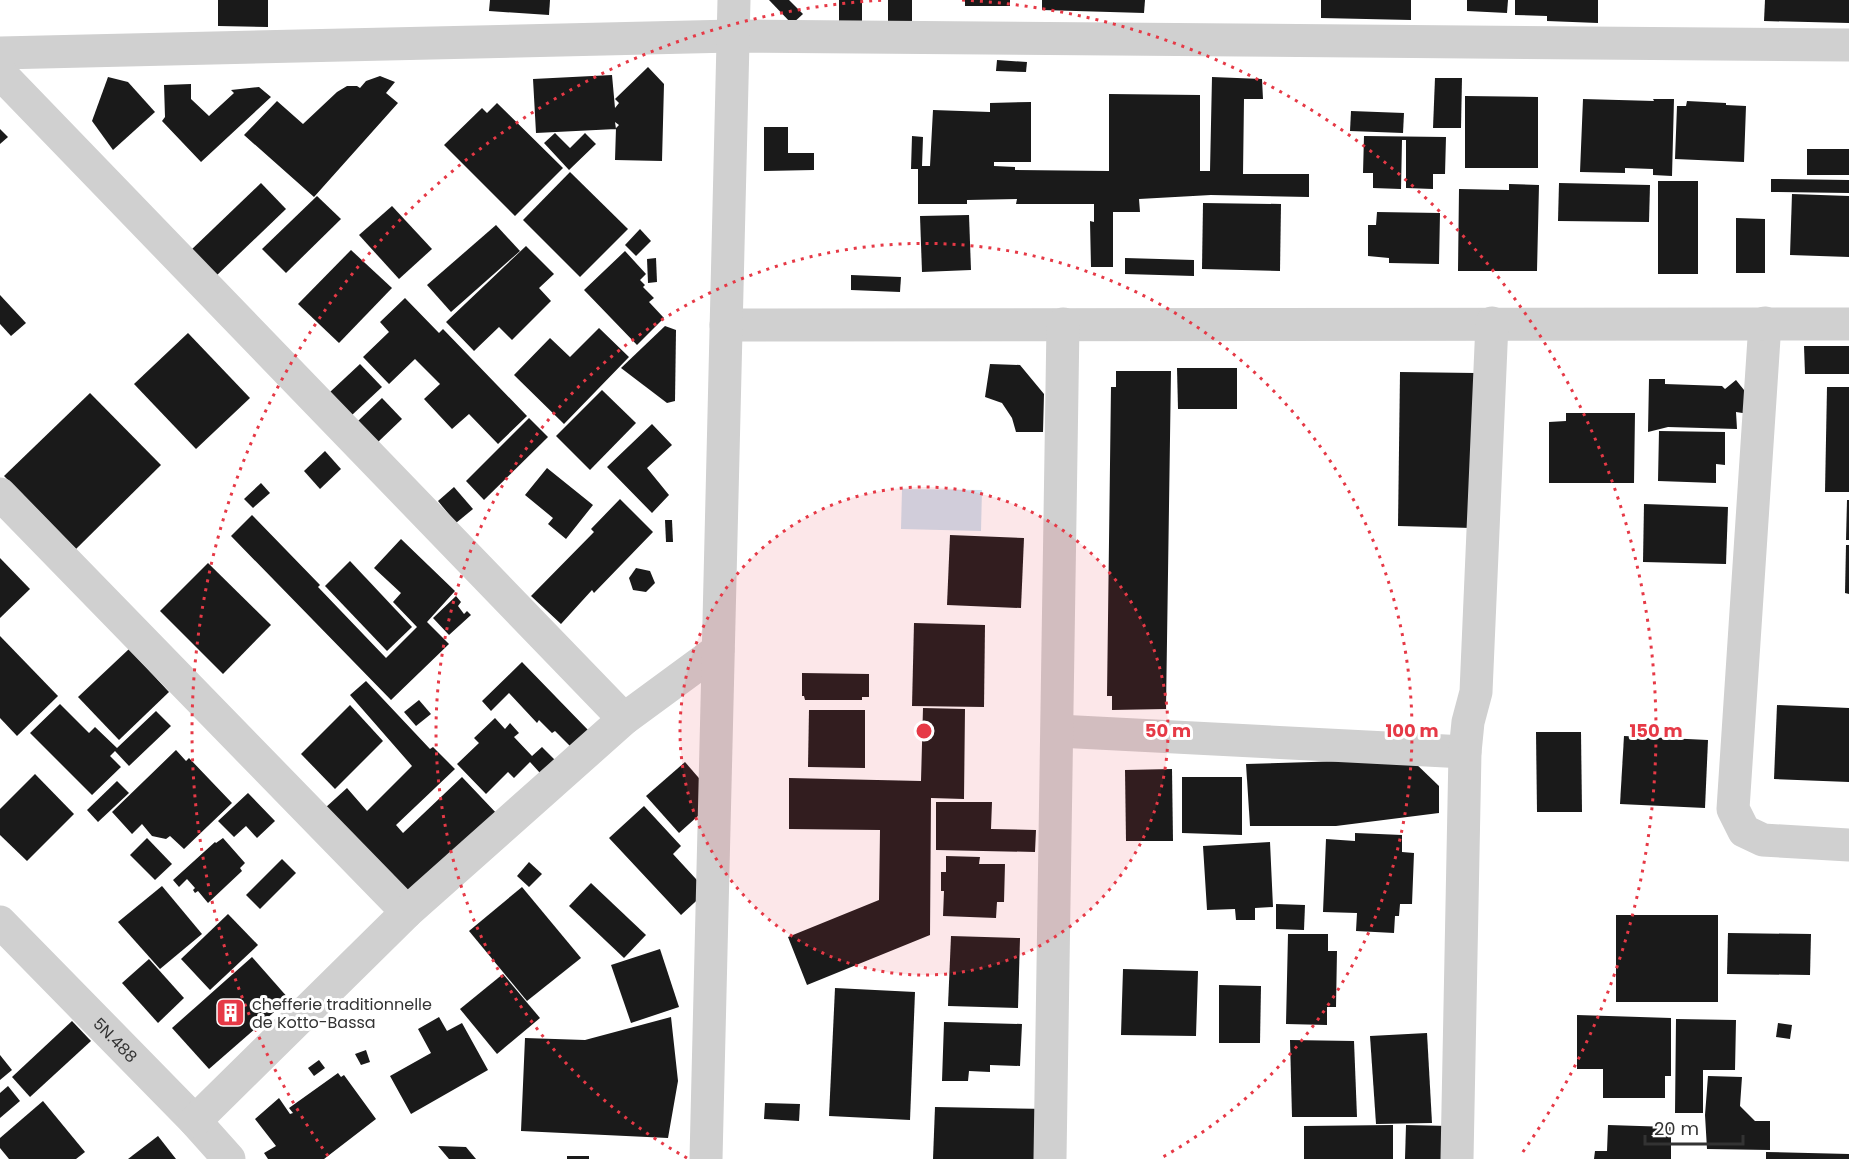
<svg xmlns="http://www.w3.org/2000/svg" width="1849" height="1159" font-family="Poppins,sans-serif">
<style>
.water{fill:#cfe2ee}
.building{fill:#1a1a1a}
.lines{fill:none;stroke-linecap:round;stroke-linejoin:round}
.minor{stroke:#d0d0d0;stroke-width:33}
.ring{fill:none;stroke:#e63946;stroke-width:3;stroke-dasharray:3 6}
.labels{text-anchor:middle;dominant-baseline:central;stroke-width:6;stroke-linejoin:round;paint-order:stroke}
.poi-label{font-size:16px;fill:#333;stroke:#fff;text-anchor:start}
.street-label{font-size:16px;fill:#333;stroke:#fff}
.centre{fill:#e63946;stroke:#fff;stroke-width:3}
.ring-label{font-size:18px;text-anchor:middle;font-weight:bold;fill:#e63946;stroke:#fff;stroke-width:6;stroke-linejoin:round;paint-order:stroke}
</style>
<rect width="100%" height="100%" fill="#fff"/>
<!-- water -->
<polygon class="water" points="902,489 982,490 981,531 901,529"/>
<!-- building -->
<g class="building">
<polygon points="218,0 268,0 268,27 218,26"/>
<polygon points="490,0 550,0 549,15 489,11"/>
<polygon points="769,0 789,0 803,14 792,24"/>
<rect x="839" y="0" width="23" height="29"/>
<rect x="888" y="0" width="24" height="29"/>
<rect x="965" y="0" width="45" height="6"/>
<polygon points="1042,0 1145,0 1144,13 1042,10"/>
<polygon points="1321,0 1411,0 1411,20 1321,18"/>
<polygon points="1467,0 1508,0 1507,13 1467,11"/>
<polygon points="1515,0 1598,0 1598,23 1547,21 1547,16 1515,15"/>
<polygon points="1765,0 1849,0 1849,23 1764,21"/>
<polygon points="997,60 1027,62 1026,72 996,71"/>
<polygon points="648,67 664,84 662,161 615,160 616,128 619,125 615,122 616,129 536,133 533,79 612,75 615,108 619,103 615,99"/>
<polygon points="380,76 395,82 386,93 398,103 314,197 244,135 277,101 303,124 337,92 347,86 357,86 360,88 366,81"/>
<polygon points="108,77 128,82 155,112 113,150 92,121"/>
<polygon points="1212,77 1262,79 1263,99 1244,99 1243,174 1309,174 1309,197 1211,195 1139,199 1140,212 1113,212 1113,267 1091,267 1090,221 1094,222 1094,204 1016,204 1017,199 967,200 967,204 918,204 918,169 911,169 912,136 923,137 922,166 930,166 933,110 990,112 990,103 1031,102 1031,162 994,162 994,166 1015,167 1015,170 1109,171 1109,94 1200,95 1200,171 1210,171"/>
<polygon points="1435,78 1462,78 1461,128 1433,128"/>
<polygon points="191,84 191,99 209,116 234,93 231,90 259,87 271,97 201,162 162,121 165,117 164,85"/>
<polygon points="1465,96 1538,97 1538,168 1465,168"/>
<polygon points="1583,99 1654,101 1653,99 1674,99 1672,176 1653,175 1653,169 1625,168 1625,173 1580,172"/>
<polygon points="1687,101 1726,103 1726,105 1746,106 1744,162 1675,159 1677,106 1686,106"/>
<polygon points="497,103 563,168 515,216 444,145 482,108 487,113"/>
<polygon points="1351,111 1404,113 1403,133 1350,131"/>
<polygon points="764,127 788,127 788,153 814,153 814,170 764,171"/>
<polygon points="0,129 8,137 0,144"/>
<polygon points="555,133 570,148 585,133 596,144 569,170 544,143"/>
<polygon points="1364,136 1446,137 1445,174 1433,174 1433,189 1406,188 1406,140 1402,140 1401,189 1373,188 1373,173 1363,173"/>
<rect x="1807" y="149" width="42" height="26"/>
<polygon points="570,172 628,229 580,277 523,220"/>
<polygon points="1771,179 1849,180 1849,193 1771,192"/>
<rect x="1658" y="181" width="40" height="93"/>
<polygon points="261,183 286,209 215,277 190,251"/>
<polygon points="1559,183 1650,185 1649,222 1558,221"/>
<polygon points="1509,184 1539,185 1537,271 1458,271 1459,189 1509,190"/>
<polygon points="1792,194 1849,196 1849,257 1790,255"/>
<polygon points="317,196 341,219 286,273 262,249"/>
<polygon points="1203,203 1281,204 1280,271 1202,269"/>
<polygon points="392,206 432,249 399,279 359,235"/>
<polygon points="1377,212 1440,213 1439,264 1389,263 1389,258 1368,256 1368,225 1376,225"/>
<polygon points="969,215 971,270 922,272 920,216"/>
<polygon points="1736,218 1765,219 1765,273 1736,273"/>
<polygon points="496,225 520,251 451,312 427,285"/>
<polygon points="640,229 651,241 636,256 625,245"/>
<polygon points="526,246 554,274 539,288 551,301 512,340 499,327 474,351 446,322"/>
<polygon points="351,250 392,288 339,343 298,304"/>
<polygon points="625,251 646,274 640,280 645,285 643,287 654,298 649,302 664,318 637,345 584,290"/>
<polygon points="656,258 657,282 648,283 647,259"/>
<polygon points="1125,258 1194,260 1194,276 1125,274"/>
<polygon points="851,275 901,277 900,292 851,290"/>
<polygon points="0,295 26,323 11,336 0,324"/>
<polygon points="405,298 439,333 443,329 527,416 498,444 469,414 452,429 424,399 440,384 415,359 389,384 363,357 389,332 380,322"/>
<polygon points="665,326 676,330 675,401 667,403 621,368"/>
<polygon points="599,328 629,357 564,424 514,375 550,338 570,357"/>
<polygon points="188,333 250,398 196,449 134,384"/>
<polygon points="1804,346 1849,346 1849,374 1805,374"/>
<polygon points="360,364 382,387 352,415 330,392"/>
<polygon points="990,364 1020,365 1044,394 1043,432 1016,432 1012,418 1002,403 985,397"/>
<polygon points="1177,368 1237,368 1237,409 1178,409"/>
<polygon points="1116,371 1171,371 1166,709 1112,710 1112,696 1107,696 1111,387 1116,387"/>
<polygon points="1400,372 1475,373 1472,528 1398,526"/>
<polygon points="1649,379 1665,379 1665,384 1722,386 1725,389 1736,380 1748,395 1749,414 1736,412 1737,429 1668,427 1648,432"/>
<polygon points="1827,387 1849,387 1849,492 1825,492"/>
<polygon points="602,390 636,423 590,470 556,436"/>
<polygon points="90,393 161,465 76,549 4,476"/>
<polygon points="382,398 402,419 378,442 358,421"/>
<polygon points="1566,413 1635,413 1634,483 1549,483 1549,422 1566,421"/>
<polygon points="529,418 548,437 484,500 466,481"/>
<polygon points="652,424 672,445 647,468 669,495 652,513 607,467"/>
<polygon points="1659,431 1725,432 1725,465 1716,464 1716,483 1658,481"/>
<polygon points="325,451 341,469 320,489 304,471"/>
<polygon points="547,468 593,505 566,539 548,524 553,518 525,495"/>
<polygon points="261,483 270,493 253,508 244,499"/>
<polygon points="454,487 473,509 456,523 438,501"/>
<polygon points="620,499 653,532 594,593 592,590 561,624 531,596 594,532 591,529"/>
<polygon points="1847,500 1849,500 1849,540 1846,540"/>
<polygon points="1644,504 1728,507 1726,564 1643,562"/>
<polygon points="252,515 320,585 318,587 386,658 417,627 393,602 401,593 374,568 401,539 455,591 427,622 449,644 391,700 231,536"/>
<polygon points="665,520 672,520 673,542 666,542"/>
<polygon points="950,535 1024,538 1021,608 947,605"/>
<polygon points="1846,545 1849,545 1849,594 1845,593"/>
<polygon points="0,558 30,589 0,618"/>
<polygon points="350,561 412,627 387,651 325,586"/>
<polygon points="208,563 271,625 223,674 160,611"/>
<polygon points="636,568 650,571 655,583 646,592 633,590 629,578"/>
<polygon points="456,596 461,602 458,606 464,614 467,611 471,615 449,635 433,618"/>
<polygon points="914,623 985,625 984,707 912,706"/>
<polygon points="0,636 58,696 17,736 0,718"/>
<polygon points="129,649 169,692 119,740 78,697"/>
<polygon points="522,662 589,731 572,748 555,731 552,733 539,720 537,723 509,693 491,711 482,701"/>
<polygon points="802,673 869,674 869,697 862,697 862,700 805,700 804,696 802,696"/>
<polygon points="366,681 430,749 433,747 455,769 396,825 403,833 462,777 499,816 408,902 325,808 347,788 367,811 412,766 350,695"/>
<polygon points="419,700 431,714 416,726 404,712"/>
<polygon points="60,704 89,733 95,727 117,748 156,711 171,726 129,766 115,751 110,756 121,767 92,795 30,733"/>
<polygon points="350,705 383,741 335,789 301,754"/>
<polygon points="1777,705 1849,708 1849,782 1774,779"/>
<polygon points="923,708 965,709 964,799 931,798 930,935 807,985 788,937 879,900 880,830 789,829 789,778 921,781"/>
<polygon points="809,710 865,710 865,768 808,767"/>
<polygon points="495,718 505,729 510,723 519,733 514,737 532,756 542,747 555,760 540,773 530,762 514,778 508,772 486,794 457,764 479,743 474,738"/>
<polygon points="1536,732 1581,732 1582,812 1537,812"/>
<polygon points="1624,736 1708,740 1705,808 1620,804"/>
<polygon points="176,750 186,761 189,758 232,803 184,849 170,836 166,839 152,836 142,824 132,834 112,812"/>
<polygon points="1411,759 1439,786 1439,813 1336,826 1250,826 1246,764"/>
<polygon points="685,762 717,799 679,833 646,796"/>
<polygon points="1172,769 1173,841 1126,841 1125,770"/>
<polygon points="35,774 74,814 27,861 0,835 0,809"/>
<polygon points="1182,777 1242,777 1242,835 1182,833"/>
<polygon points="117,781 129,793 98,822 87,810"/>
<polygon points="248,793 275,821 257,838 246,826 234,837 218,821"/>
<polygon points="936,802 992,802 991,829 1036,830 1035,852 936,850"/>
<polygon points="644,806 681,846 673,854 707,891 681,915 609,838"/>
<polygon points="1355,833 1402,835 1402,852 1414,853 1412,904 1400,904 1399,916 1395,916 1394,933 1356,931 1357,913 1323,912 1326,839 1355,841"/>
<polygon points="147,838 172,864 155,880 130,855"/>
<polygon points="223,838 245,863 240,868 242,871 208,903 198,891 195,893 193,890 195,888 187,879 179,887 173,880 215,842 216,843"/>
<polygon points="1270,842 1273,907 1255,908 1255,920 1236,920 1235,909 1207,910 1203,846"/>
<polygon points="946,856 980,857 979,864 1005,864 1004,902 997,902 996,918 943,916 944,891 941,891 941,872 946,872"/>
<polygon points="282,859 296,873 260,909 246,895"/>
<polygon points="529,862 542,874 529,887 517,876"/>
<polygon points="591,883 646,935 624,958 569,906"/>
<polygon points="162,886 202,934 160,969 118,922"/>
<polygon points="522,887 581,958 527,1001 469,931"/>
<polygon points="1276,904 1305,905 1304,930 1276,929"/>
<polygon points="228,914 258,945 210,990 181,959"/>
<rect x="1616" y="915" width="102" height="87"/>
<polygon points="1728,933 1811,934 1810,975 1727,974"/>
<polygon points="1288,934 1328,934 1328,951 1337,951 1336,1007 1327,1007 1327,1025 1286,1024"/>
<polygon points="951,936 1020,938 1018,1008 948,1006"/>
<polygon points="660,949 679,1007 631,1023 611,965"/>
<polygon points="252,957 289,999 209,1069 172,1028"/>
<polygon points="149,959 184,998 158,1023 122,983"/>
<polygon points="1123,969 1198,971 1196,1036 1121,1035"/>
<polygon points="503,974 540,1018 497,1054 460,1009"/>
<polygon points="1219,985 1261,986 1260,1043 1219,1043"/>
<polygon points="835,988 915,992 910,1120 829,1116"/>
<polygon points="1577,1015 1671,1018 1671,1076 1665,1076 1665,1098 1603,1098 1603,1069 1577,1069"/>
<polygon points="439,1017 447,1031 462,1023 488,1070 411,1114 390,1076 431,1053 418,1029"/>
<polygon points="671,1017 678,1081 668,1138 521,1131 525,1038 585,1040"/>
<polygon points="1676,1019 1736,1020 1735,1070 1703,1070 1703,1113 1675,1113"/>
<polygon points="72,1021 91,1041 30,1097 12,1077"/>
<polygon points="944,1022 1022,1024 1020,1066 990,1065 990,1072 969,1071 968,1081 942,1081"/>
<polygon points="1778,1023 1792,1025 1790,1039 1776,1037"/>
<polygon points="1427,1033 1432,1123 1376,1124 1370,1036"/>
<polygon points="1290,1040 1354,1041 1357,1117 1292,1117"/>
<polygon points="366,1050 370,1062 361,1065 355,1054"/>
<polygon points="0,1055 12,1070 0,1080"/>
<polygon points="319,1060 325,1068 314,1076 308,1068"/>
<polygon points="338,1073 341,1077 344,1075 376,1119 324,1159 268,1159 264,1153 276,1146 255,1119 279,1098 290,1114 293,1113 289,1108"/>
<polygon points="1708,1076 1742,1077 1740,1106 1755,1121 1770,1121 1770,1150 1707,1149 1705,1115"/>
<polygon points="8,1086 20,1101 0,1118 0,1093"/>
<polygon points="43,1101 85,1152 76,1159 9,1159 0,1148 0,1138"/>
<polygon points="765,1103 800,1104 799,1121 764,1119"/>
<polygon points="935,1107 1049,1109 1048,1159 933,1159"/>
<polygon points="1393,1125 1393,1159 1304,1159 1304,1126"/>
<polygon points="1406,1125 1448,1126 1448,1159 1405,1159"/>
<polygon points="1608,1125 1671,1127 1671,1159 1594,1159 1595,1151 1607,1151"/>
<polygon points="158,1136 176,1159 128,1159"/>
<polygon points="438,1146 466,1147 476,1159 449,1159"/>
<polygon points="1766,1152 1849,1154 1849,1159 1766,1159"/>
<rect x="567" y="1156" width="22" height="3"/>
</g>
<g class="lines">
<!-- minor -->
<g class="minor">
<polyline points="0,53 733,36 1849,45"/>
<polyline points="0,73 624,719"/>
<polyline points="1765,323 1733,809 1744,831 1763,840 1849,845"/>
<polyline points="726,325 1849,324"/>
<polyline points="0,494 407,912"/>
<polyline points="1058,731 1465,752"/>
<path id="s1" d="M 0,922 L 195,1121 L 229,1159"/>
<polyline points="195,1121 407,912 624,719 718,650"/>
<polyline points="706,1159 734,0"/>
<polyline points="1050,1159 1063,324"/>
<polyline points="1457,1159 1465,752 1468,722 1476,692 1492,323"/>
</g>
</g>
<!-- distance rings -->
<circle cx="924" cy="731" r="244" fill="#e63946" fill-opacity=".12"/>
<g class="ring">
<circle cx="924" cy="731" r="244"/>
<path d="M687 1158A488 488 0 1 1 1161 1158"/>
<path d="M328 1156A732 732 0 0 1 886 0M962 0A732 732 0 0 1 1520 1156"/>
</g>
<!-- icons -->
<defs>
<symbol id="building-square" viewBox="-11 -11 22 22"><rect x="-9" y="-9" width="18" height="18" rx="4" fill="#e63946" stroke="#fff"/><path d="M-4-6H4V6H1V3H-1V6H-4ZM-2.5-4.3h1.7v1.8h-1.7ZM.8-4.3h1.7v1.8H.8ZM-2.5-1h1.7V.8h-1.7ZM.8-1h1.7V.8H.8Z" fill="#fff"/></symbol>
</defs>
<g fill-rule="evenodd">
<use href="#building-square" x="214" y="996" width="33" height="33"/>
</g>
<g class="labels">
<!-- poi labels -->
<g class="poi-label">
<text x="252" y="1004">chefferie traditionnelle<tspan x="252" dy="18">de Kotto-Bassa</tspan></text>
</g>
<!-- street labels -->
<g class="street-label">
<text stroke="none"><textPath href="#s1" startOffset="165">5N.488</textPath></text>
</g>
</g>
<circle cx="924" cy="731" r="9" class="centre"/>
<g class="ring-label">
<text x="1168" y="737">50 m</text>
<text x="1412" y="737">100 m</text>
<text x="1656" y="737">150 m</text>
</g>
<!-- scale -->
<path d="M1645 1135v9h98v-9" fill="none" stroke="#333333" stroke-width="3"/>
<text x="1654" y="1135" font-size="18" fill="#333333" stroke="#ffffff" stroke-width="4.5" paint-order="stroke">20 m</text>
</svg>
